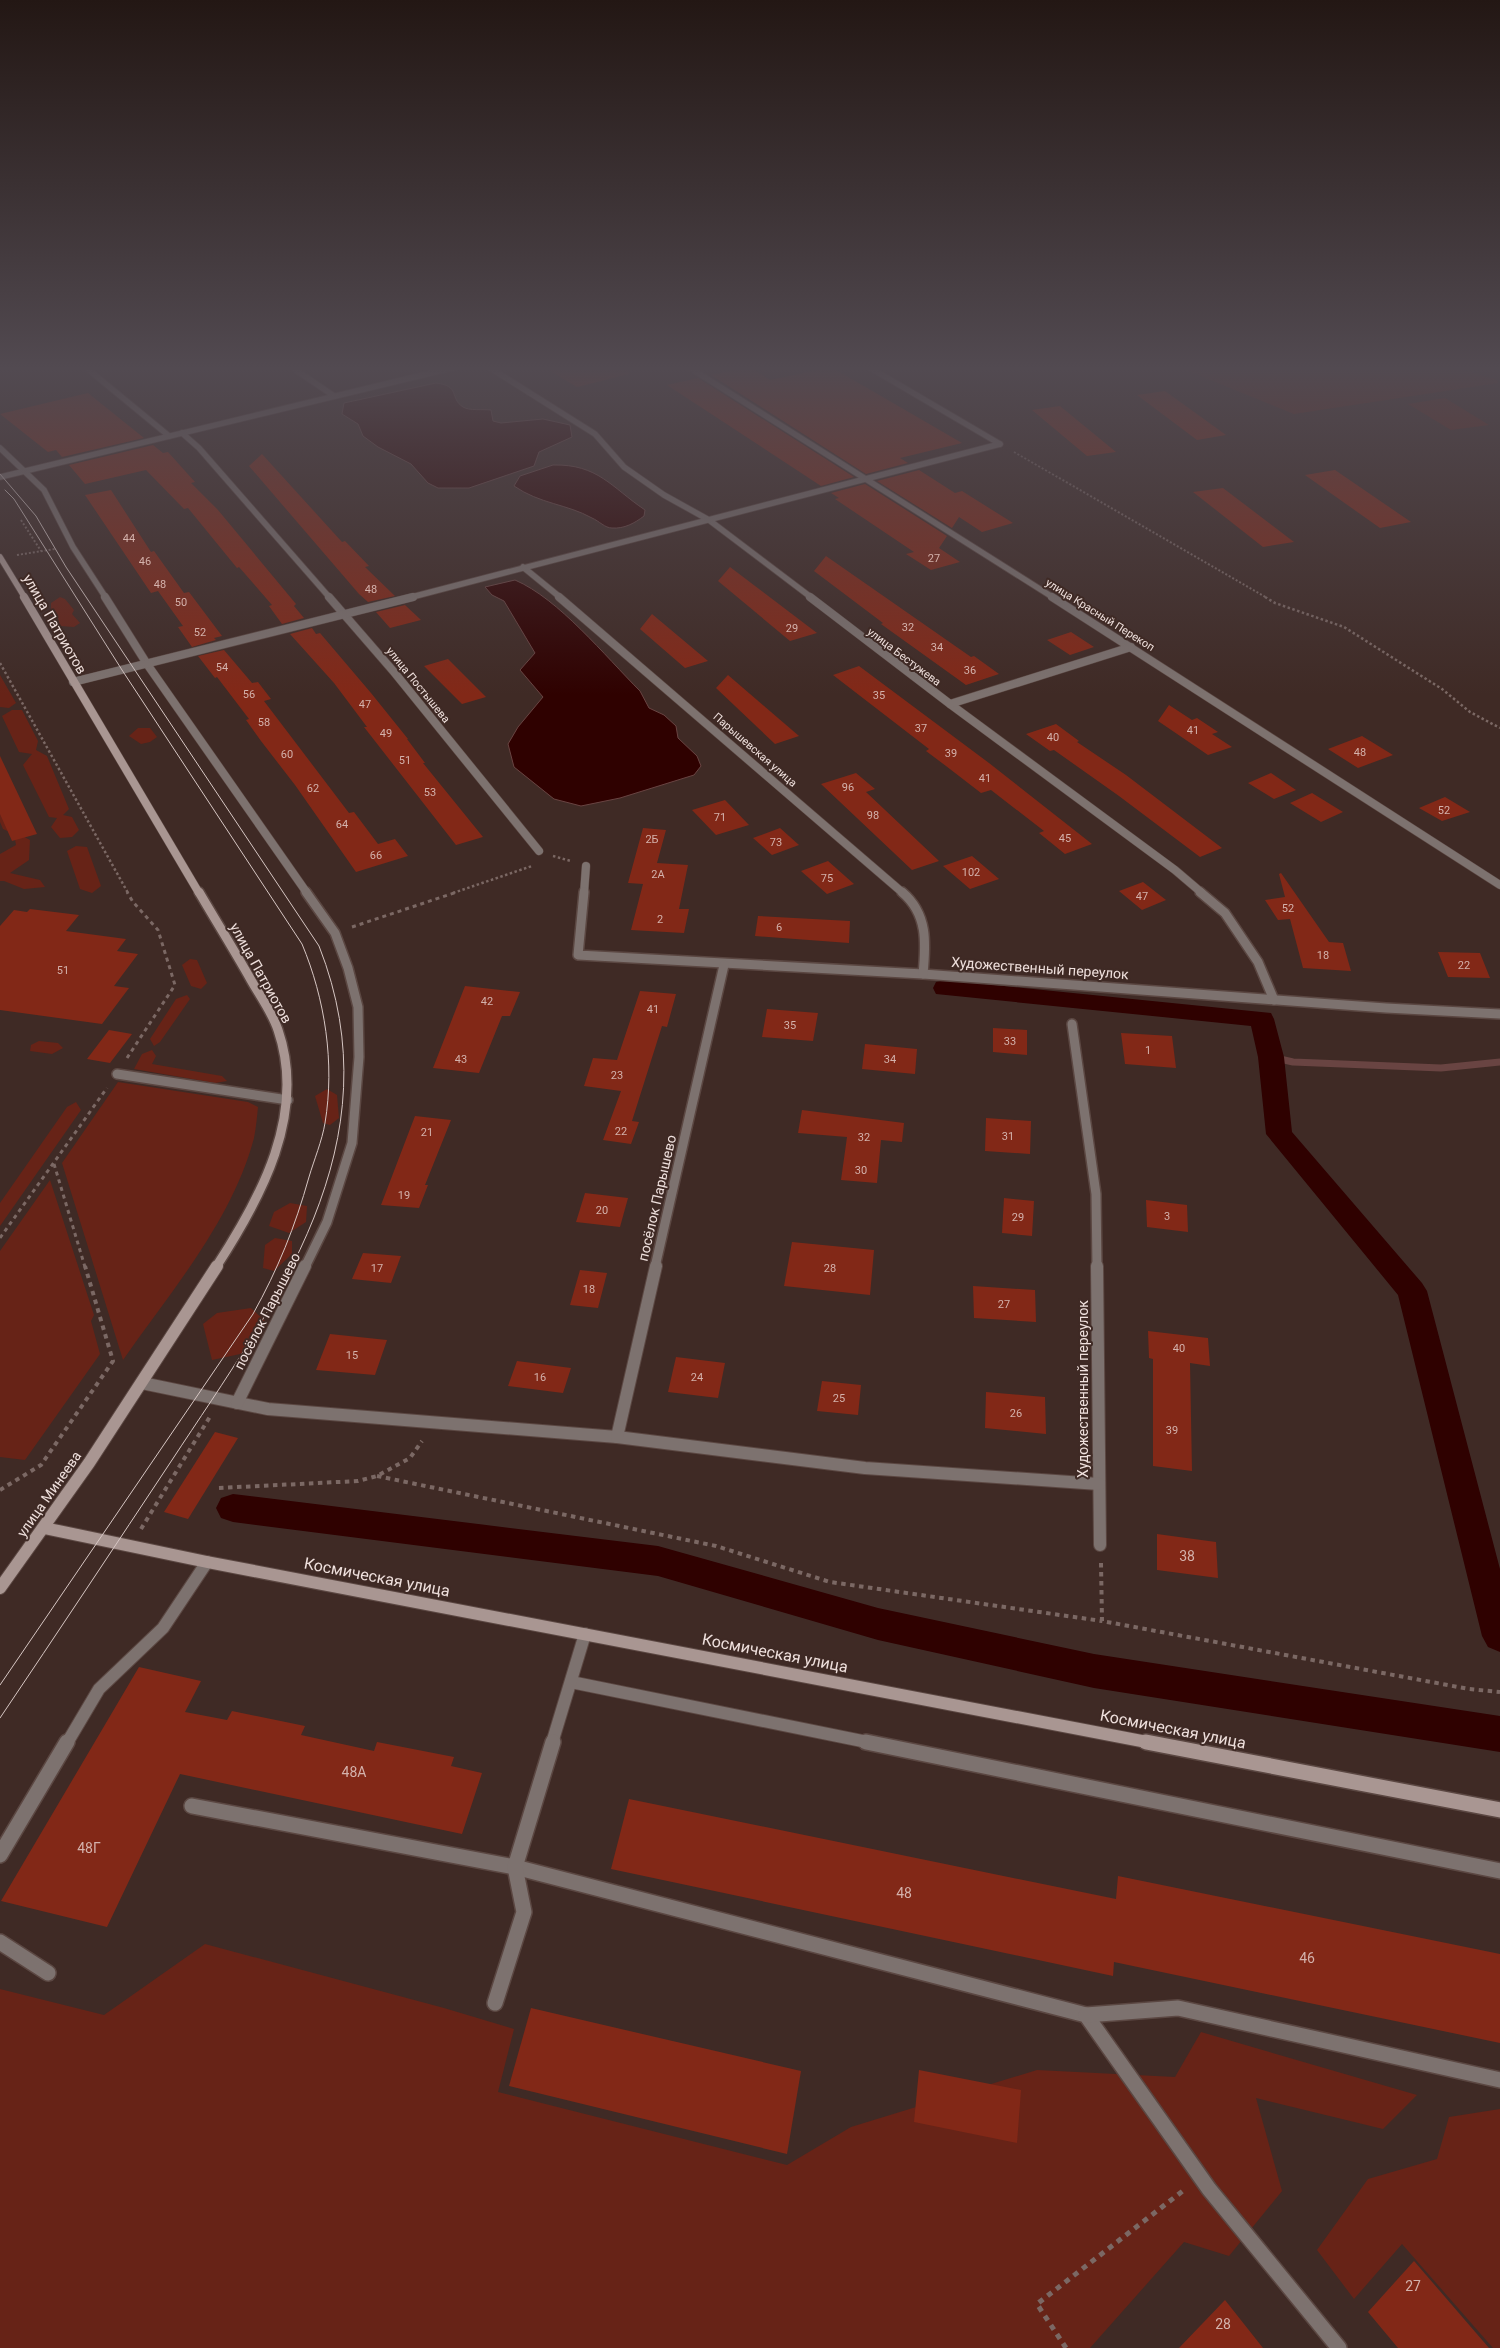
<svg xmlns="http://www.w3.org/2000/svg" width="1500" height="2348" font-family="Roboto,sans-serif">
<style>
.green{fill:#672317}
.water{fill:#2f0100;stroke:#694442}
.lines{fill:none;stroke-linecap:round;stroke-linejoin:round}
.stream{stroke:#694442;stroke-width:7}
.canal{fill:#2f0100;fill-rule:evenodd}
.building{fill:#822817}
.lane-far2-casing{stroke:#5b4742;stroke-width:12}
.lane-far1-casing{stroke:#5b4742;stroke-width:14}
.lane-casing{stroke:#5b4742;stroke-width:18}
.street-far3-casing{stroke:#5b4742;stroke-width:7}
.street-far2-casing{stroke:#5b4742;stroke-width:9}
.street-far1-casing{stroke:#5b4742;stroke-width:12}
.street-casing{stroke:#5b4742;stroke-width:14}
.secondary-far4-casing{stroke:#5b4742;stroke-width:7}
.secondary-far3-casing{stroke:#5b4742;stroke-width:9}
.secondary-far2-casing{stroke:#5b4742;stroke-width:12}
.secondary-far1-casing{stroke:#5b4742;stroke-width:14}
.secondary-casing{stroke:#5b4742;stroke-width:18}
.path-far4{stroke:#7b6864;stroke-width:2;stroke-dasharray:2 2;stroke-linecap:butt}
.path-far3{stroke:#7b6864;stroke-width:2.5;stroke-dasharray:2.5 2.5;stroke-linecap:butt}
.path-far2{stroke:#7b6864;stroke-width:3;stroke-dasharray:4 4;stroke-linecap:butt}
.path-far1{stroke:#7b6864;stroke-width:4;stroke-dasharray:4.5 4.5;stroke-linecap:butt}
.path{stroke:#7b6864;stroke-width:5;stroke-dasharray:5.5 5.5;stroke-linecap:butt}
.lane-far2{stroke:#7d726f;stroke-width:9}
.lane-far1{stroke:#7d726f;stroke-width:12}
.lane{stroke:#7d726f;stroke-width:15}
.street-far3{stroke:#7d726f;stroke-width:5.5}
.street-far2{stroke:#7d726f;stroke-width:8}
.street-far1{stroke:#7d726f;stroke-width:9}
.street{stroke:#7d726f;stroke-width:12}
.secondary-far4{stroke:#a99692;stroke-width:5.5}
.secondary-far3{stroke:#a99692;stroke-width:8}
.secondary-far2{stroke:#a99692;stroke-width:9}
.secondary-far1{stroke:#a99692;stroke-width:12}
.secondary{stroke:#a99692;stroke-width:15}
.tram{stroke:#d7c7c4;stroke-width:1}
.labels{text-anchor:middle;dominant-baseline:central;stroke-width:4;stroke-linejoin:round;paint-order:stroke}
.number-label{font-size:11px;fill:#d4b2ac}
.far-street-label{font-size:11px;fill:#efe0dd;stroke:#3f2a25}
.street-label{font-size:14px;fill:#efe0dd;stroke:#3f2a25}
.near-number-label{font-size:14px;fill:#d4b2ac}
.near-street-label{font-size:16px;fill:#efe0dd;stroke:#3f2a25}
</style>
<rect width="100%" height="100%" fill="#3f2a25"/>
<!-- green -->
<g class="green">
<polygon points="1176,366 1451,366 1497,380 1498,383 1294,414"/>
<polygon points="1445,398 1489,425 1451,430 1408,404"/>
<polygon points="60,597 65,599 74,610 72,614 80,623 74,627 60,626 58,618 51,616 51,603"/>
<polygon points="0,675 16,703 9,708 0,707"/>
<polygon points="12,710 22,710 38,741 36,750 47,756 69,809 63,815 72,817 79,830 72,837 60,838 51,827 57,818 49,817 23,765 32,754 19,752 2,716"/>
<polygon points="138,728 150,728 157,737 150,742 141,744 129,736"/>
<polygon points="0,790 19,834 30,840 29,860 10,873 40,880 45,887 24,889 4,881 0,881 0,854 16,845 14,834 3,829 0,822"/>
<polygon points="76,846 87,847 101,886 92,893 80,889 67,851"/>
<polygon points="190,959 197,960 207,983 201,989 191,986 182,965"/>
<polygon points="187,995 190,999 160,1042 154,1046 150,1039 176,999"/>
<polygon points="39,1041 58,1043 63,1048 52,1054 30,1051 31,1045"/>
<polygon points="152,1050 156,1056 152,1064 222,1076 227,1081 215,1083 134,1069 142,1054"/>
<path d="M 118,1082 L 248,1102 L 258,1107 C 257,1117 256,1128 254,1138 C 232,1221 171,1291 123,1360 L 62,1163 Z"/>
<polygon points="327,1089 337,1095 339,1118 330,1125 323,1123 315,1096"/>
<polygon points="76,1102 81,1110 0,1226 0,1203 67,1107"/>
<polygon points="50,1180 94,1315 91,1321 100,1354 25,1460 0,1457 0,1251"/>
<polygon points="290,1203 307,1206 306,1222 289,1233 269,1226 274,1212"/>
<polygon points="275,1238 292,1241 292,1254 274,1271 263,1268 265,1245"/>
<polygon points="251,1308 266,1322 245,1353 212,1360 203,1324 217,1313"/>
<polygon points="205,1944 444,2008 514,2029 498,2092 787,2165 851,2127 1037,2070 1175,2077 1201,2032 1417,2095 1383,2129 1256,2098 1282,2191 1229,2256 1184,2242 1090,2348 0,2348 0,1989 104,2015"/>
<polygon points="1500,2109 1500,2348 1493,2348 1402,2244 1354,2299 1317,2250 1368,2179 1437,2159 1449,2117"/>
</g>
<!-- water -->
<g class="water">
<path d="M 436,383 C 461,386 449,398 463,407 C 469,411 483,409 491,410 L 493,421 L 501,423 L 543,419 L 570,425 L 572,437 L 539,452 L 534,466 L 469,488 L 438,488 L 428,483 L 411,464 L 378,447 L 363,436 L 358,424 L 342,414 L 344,403 Z"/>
<path d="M 553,465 C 598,464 611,487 645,510 L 644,516 C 635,523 624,529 612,528 C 605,528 599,521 592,518 C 567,504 540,504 514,486 L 520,476 Z"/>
<path d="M 515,580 C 559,599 605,656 640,691 L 649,708 L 664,715 L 676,726 L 678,738 L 697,756 L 701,766 L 694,775 L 620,798 L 581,806 L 554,799 L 514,767 L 508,744 L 518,727 L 543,697 L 520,670 L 535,653 L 504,601 L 492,595 L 485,587 Z"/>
</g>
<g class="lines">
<!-- stream -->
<polyline class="stream" points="1271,1057 1293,1062 1441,1068 1500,1062"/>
<!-- canal -->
<g class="canal">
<polygon points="945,980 1271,1013 1274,1019 1284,1057 1292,1132 1422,1283 1427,1291 1500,1569 1500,1652 1488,1647 1482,1636 1398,1295 1266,1134 1258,1057 1251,1026 936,994 933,988 936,982"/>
<polygon points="233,1494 658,1546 878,1608 1094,1654 1500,1716 1500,1752 1094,1688 878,1640 658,1576 233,1522 221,1518 216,1508 221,1498"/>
</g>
</g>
<!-- building -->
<g class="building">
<polygon points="542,366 628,366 629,374 577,387"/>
<polygon points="750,367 770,380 831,367 962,443 900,458 908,463 866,474 711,375"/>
<polygon points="698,378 854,477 821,486 667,385"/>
<polygon points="1165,391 1226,435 1197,440 1137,395"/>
<polygon points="88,393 144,438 62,457 56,450 48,452 0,414"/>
<polygon points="1060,406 1116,452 1087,456 1032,410"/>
<polygon points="153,445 163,453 168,452 195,482 191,483 218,510 296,604 294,606 304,618 282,624 269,606 272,605 239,567 237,568 188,508 184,509 146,470 85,484 69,465"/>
<polygon points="262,454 342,542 345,541 369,566 365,567 395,596 368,602 359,594 249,466"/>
<polygon points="919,470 955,493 962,491 1013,523 982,532 959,517 952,528 877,481"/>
<polygon points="1335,470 1411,522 1380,528 1305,475"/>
<polygon points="865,484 947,536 939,548 960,562 931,570 906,554 914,552 835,499 839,498 831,493"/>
<polygon points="1223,488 1294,542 1263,547 1193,492"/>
<polygon points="111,490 151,552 154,551 184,593 189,592 222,636 214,638 216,640 192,647 178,627 183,626 158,591 151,593 85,495"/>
<polygon points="826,556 971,657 974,656 999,674 966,685 881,624 883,623 814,571"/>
<polygon points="730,567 817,633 790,641 718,581"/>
<polygon points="405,605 421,620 390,628 376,612"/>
<polygon points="652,614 708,661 685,668 640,629"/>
<polygon points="312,628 316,634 320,633 371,693 408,739 407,739 425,763 423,763 483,837 456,845 364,727 367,727 334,683 290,634"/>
<polygon points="1071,632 1094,647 1070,655 1047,640"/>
<polygon points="224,650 252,683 258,682 271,699 264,701 349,813 354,812 378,844 395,839 408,856 356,872 295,785 261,741 246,720 249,719 217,677 215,678 198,656"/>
<polygon points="448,659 486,697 462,704 424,666"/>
<polygon points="859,666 989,763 1092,844 1065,854 1039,833 1044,831 991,790 981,793 946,766 926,751 929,749 833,675"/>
<polygon points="728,675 799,736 775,744 716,688"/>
<polygon points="1169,705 1192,720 1197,718 1218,732 1212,734 1232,747 1208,755 1158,721"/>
<polygon points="1056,724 1079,741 1077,742 1126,775 1222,848 1200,857 1119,796 1054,750 1050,751 1026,734"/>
<polygon points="1362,736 1393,755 1358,768 1328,749"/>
<polygon points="0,756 37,834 12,841 0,814"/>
<polygon points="856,773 875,789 866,792 939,861 912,870 821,784"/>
<polygon points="1271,773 1296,790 1274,799 1248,783"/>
<polygon points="1312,793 1343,812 1321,822 1290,803"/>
<polygon points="1445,797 1470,812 1442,821 1419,808"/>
<polygon points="725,800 749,825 716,835 692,810"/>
<polygon points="643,828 666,830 657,863 688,865 679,909 689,909 684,933 631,930 643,884 628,883"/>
<polygon points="780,828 799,845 772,855 753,838"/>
<polygon points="972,856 999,879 970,889 943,866"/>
<polygon points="828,861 854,884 827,894 801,871"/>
<polygon points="1281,873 1329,942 1343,943 1351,971 1303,968 1290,919 1278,920 1265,900 1285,897 1279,874"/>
<polygon points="1143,882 1166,900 1142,910 1119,891"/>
<polygon points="30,909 79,915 66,931 126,939 117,951 138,954 114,986 129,988 102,1024 0,1010 0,926 14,910 27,912"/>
<polygon points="758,916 850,921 849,943 755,936"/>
<polygon points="1438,952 1480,953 1490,978 1448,977"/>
<polygon points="465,986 520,992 510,1016 502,1016 479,1073 433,1068"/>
<polygon points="640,991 676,994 667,1027 662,1026 632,1121 639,1122 631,1144 603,1140 621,1091 584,1086 593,1058 617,1060"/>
<polygon points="767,1009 818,1013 813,1041 762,1037"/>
<polygon points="993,1028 1027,1030 1027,1055 993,1052"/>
<polygon points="109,1030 132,1034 110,1063 87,1059"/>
<polygon points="1121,1033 1172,1036 1176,1068 1125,1064"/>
<polygon points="865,1044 917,1049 915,1074 862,1069"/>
<polygon points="802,1110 904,1123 902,1142 881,1140 877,1183 841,1180 847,1137 798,1133"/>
<polygon points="415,1116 451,1120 425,1185 428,1185 419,1208 381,1205"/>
<polygon points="986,1118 1031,1121 1030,1154 985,1151"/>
<polygon points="585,1193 628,1198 620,1227 576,1222"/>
<polygon points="1004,1198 1034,1201 1032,1236 1002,1233"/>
<polygon points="1146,1200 1187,1205 1188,1232 1147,1227"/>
<polygon points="792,1242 874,1250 870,1295 784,1286"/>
<polygon points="363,1253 401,1256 391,1283 352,1279"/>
<polygon points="580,1270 607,1273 598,1308 570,1305"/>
<polygon points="973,1286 1035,1290 1036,1322 974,1318"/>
<polygon points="1148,1331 1208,1338 1210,1366 1190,1363 1192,1471 1153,1466 1153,1359 1149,1358"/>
<polygon points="330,1334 387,1340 375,1375 316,1370"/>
<polygon points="676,1357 725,1363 718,1398 668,1392"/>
<polygon points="517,1361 571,1368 563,1393 508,1386"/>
<polygon points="822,1381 861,1385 858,1415 817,1411"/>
<polygon points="986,1392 1045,1397 1046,1434 985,1428"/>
<polygon points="215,1432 238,1438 188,1519 164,1512"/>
<polygon points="1157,1534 1216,1542 1218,1578 1157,1570"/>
<polygon points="139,1667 201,1681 185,1712 227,1720 232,1711 305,1726 301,1735 374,1751 377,1742 454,1757 451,1766 482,1773 462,1834 180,1774 107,1927 1,1901"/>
<polygon points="629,1799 1116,1899 1118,1876 1500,1954 1500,2043 1114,1962 1113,1976 611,1869"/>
<polygon points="531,2008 801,2071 787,2154 509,2086"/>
<polygon points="919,2070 1021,2090 1017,2143 914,2122"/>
<polygon points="1414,2261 1489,2348 1398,2348 1368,2312"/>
<polygon points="1225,2300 1263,2348 1179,2348"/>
</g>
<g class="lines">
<defs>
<polyline id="lane-far2" points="117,1074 288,1100"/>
<g id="lane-far1">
<polyline points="571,1682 872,1743"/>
<polyline points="67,1743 99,1689 163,1628 207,1562"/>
<polyline points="552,1743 585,1634"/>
</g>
<g id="lane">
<polyline points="866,1742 1500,1871"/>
<polyline points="192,1806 515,1867 1086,2015 1209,2189 1339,2348"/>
<polyline points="0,1855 67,1742"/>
<polyline points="0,1942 48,1973"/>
<polyline points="495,2003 524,1912 515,1867 553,1742"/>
<polyline points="1086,2015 1178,2008 1500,2080"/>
</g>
<g id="street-far3">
<polyline points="84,366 169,436"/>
<polyline points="290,366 334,396"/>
<polyline points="487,366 595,434 624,467 664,495 709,520 812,598"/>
<polyline points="687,366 1054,598"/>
<polyline points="867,366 1000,444"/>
<polyline points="182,433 199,448 330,598"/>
<polyline points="0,448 44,490 73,547 106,598"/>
<polyline points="0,477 460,366"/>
<polyline points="523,567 561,598"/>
<polyline points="408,598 1000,444"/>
</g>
<g id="street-far2">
<polyline points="105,597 147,664 307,893"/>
<polyline points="329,597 394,672 539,851"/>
<polyline points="559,597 903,893"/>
<polyline points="810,597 950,704 1175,870 1202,893"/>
<polyline points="1052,597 1500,885"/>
<polyline points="73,682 413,597"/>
<polyline points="950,704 1131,647"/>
<polyline points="584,893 586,866"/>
</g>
<g id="street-far1">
<polyline points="584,892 578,955 923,974 1386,1008 1500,1014"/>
<path d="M 902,892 C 928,914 926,943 923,974"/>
<polyline points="1200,892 1225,913 1258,962 1274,1000"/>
<polyline points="1072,1024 1096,1194 1097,1267"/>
<polyline points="305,1267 327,1222 352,1143 359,1057 358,1007 348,968 335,933 306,892"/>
<polyline points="655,1267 724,965"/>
</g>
<g id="street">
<polyline points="1097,1266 1100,1545"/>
<polyline points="142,1383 268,1409 617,1437 865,1468 1099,1484"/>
<polyline points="237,1403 305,1266"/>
<polyline points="617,1437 656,1266"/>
</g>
<polyline id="secondary-far4" points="0,557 25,598"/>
<polyline id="secondary-far3" points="24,597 199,893"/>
<path id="secondary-far2" d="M 199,892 C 216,921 234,950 251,980 C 260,996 272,1012 278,1030 C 307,1114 261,1198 216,1267"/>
<g id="secondary-far1">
<polyline points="44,1528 207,1562 1152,1743"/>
<polyline points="0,1588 89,1463 217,1266"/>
</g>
<polyline id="secondary" points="1146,1742 1500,1810"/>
</defs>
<!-- lane-far2 casing -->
<use href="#lane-far2" class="lane-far2-casing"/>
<!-- lane-far1 casing -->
<use href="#lane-far1" class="lane-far1-casing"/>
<!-- lane casing -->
<use href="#lane" class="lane-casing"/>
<!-- street-far3 casing -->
<use href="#street-far3" class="street-far3-casing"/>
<!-- street-far2 casing -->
<use href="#street-far2" class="street-far2-casing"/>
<!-- street-far1 casing -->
<use href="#street-far1" class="street-far1-casing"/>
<!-- street casing -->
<use href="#street" class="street-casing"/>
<!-- secondary-far4 casing -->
<use href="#secondary-far4" class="secondary-far4-casing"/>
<!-- secondary-far3 casing -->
<use href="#secondary-far3" class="secondary-far3-casing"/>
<!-- secondary-far2 casing -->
<use href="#secondary-far2" class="secondary-far2-casing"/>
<!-- secondary-far1 casing -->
<use href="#secondary-far1" class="secondary-far1-casing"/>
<!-- secondary casing -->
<use href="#secondary" class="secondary-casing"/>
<!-- path-far4 -->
<g class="path-far4">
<polyline points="1014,452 1267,598"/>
<polyline points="21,520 41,551"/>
<polyline points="17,555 55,549"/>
</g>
<!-- path-far3 -->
<g class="path-far3">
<polyline points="1265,597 1275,603 1344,627 1442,689 1470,712 1500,728"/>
<polyline points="0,663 128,893"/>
<polyline points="553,856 571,861"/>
<polyline points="453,893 532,866"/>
</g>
<!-- path-far2 -->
<g class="path-far2">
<polyline points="352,927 457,892"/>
<polyline points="127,1058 175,985 158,930 133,902 127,892"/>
<polyline points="54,1164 85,1267"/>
<polyline points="0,1238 107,1088"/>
</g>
<!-- path-far1 -->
<g class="path-far1">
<polyline points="377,1476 716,1546 830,1582 1102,1621"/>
<polyline points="219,1488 358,1481 377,1476 410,1458 422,1441"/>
<polyline points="0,1490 41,1465 113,1361 85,1266"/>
<polyline points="141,1529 211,1415"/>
<polyline points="1101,1563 1102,1621 1469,1689 1500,1692"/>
</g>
<!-- path -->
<polyline class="path" points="1066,2348 1037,2304 1184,2190"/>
<!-- lane-far2 -->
<use href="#lane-far2" class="lane-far2"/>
<!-- lane-far1 -->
<use href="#lane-far1" class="lane-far1"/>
<!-- lane -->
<use href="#lane" class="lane"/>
<!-- street-far3 -->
<use href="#street-far3" class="street-far3"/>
<!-- street-far2 -->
<use href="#street-far2" class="street-far2"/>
<!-- street-far1 -->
<use href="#street-far1" class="street-far1"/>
<!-- street -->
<use href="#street" class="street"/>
<!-- secondary-far4 -->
<use href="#secondary-far4" class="secondary-far4"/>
<!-- secondary-far3 -->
<use href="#secondary-far3" class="secondary-far3"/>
<!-- secondary-far2 -->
<use href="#secondary-far2" class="secondary-far2"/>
<!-- secondary-far1 -->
<use href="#secondary-far1" class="secondary-far1"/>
<!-- secondary -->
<use href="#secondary" class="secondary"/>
<!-- tram -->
<g class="tram">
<path d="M 0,474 L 36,516 L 66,567 L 319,946 C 397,1144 276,1302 172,1460 C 115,1546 58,1632 0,1718"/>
<path d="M 0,1685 L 253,1314 C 278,1269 295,1227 309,1177 C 314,1160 322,1141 325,1123 C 335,1063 325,999 302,944 L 122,670 L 14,499 L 5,490"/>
</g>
</g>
<!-- sky -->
<linearGradient id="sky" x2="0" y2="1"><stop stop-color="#231714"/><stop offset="0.53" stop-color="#524a51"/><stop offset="1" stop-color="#524a51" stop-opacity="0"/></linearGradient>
<rect width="1500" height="695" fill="url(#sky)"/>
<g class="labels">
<!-- number labels -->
<g class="number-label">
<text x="129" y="538">44</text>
<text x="934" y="558">27</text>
<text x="145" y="561">46</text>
<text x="160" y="584">48</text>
<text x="371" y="589">48</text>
<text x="181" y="602">50</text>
<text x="908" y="627">32</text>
<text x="792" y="628">29</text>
<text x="200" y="632">52</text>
<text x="937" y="647">34</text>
<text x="222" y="667">54</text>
<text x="970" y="670">36</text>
<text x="249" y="694">56</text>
<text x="879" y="695">35</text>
<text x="365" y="704">47</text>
<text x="264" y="722">58</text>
<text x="921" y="728">37</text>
<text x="1193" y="730">41</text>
<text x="386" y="733">49</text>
<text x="1053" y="737">40</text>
<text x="1360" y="752">48</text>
<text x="951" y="753">39</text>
<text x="287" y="754">60</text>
<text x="405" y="760">51</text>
<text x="985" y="778">41</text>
<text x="848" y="787">96</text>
<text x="313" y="788">62</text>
<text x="430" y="792">53</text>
<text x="1444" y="810">52</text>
<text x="873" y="815">98</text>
<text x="720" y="817">71</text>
<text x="342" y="824">64</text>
<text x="1065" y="838">45</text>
<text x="652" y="839">2Б</text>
<text x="776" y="842">73</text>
<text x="376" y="855">66</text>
<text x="971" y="872">102</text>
<text x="658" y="874">2А</text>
<text x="827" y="878">75</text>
<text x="1142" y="896">47</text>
<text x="1288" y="908">52</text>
<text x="660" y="919">2</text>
<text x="779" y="927">6</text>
<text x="1323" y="955">18</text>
<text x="1464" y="965">22</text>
<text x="63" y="970">51</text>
<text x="487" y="1001">42</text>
<text x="653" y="1009">41</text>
<text x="790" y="1025">35</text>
<text x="1010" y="1041">33</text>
<text x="1148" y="1050">1</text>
<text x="461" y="1059">43</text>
<text x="890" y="1059">34</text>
<text x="617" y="1075">23</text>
<text x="621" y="1131">22</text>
<text x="427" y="1132">21</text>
<text x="1008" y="1136">31</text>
<text x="864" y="1137">32</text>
<text x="861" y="1170">30</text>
<text x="404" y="1195">19</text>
<text x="602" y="1210">20</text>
<text x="1167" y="1216">3</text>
<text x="1018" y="1217">29</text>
<text x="377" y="1268">17</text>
<text x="830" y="1268">28</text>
<text x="589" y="1289">18</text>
<text x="1004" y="1304">27</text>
<text x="1179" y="1348">40</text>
<text x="352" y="1355">15</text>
<text x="540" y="1377">16</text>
<text x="697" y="1377">24</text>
<text x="839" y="1398">25</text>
<text x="1016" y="1413">26</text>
<text x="1172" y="1430">39</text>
</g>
<!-- far-street labels -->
<g class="far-street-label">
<text transform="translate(1100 615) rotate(32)">улица Красный Перекоп</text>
<text transform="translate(904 657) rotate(37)">улица Бестужева</text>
<text transform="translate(418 685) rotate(51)">улица Постышева</text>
<text transform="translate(755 750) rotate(41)">Парышевская улица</text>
</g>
<!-- street labels -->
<g class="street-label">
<text transform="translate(55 624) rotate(60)">улица Патриотов</text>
<text transform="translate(1040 968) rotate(4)">Художественный переулок</text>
<text transform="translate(261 973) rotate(61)">улица Патриотов</text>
<text transform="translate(657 1198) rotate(-77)">посёлок Парышево</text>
<text transform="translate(267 1311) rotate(-63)">посёлок Парышево</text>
<text transform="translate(1083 1389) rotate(-90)">Художественный переулок</text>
<text transform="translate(49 1494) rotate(-55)">улица Минеева</text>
</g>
<!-- near-number labels -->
<g class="near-number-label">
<text x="1187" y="1556">38</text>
<text x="354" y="1772">48А</text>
<text x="89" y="1848">48Г</text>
<text x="904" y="1893">48</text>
<text x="1307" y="1958">46</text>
<text x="1413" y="2286">27</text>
<text x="1223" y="2324">28</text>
</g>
<!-- near-street labels -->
<g class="near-street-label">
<text transform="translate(377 1577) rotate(11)">Космическая улица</text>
<text transform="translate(775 1653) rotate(11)">Космическая улица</text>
<text transform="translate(1173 1729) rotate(11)">Космическая улица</text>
</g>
</g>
</svg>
